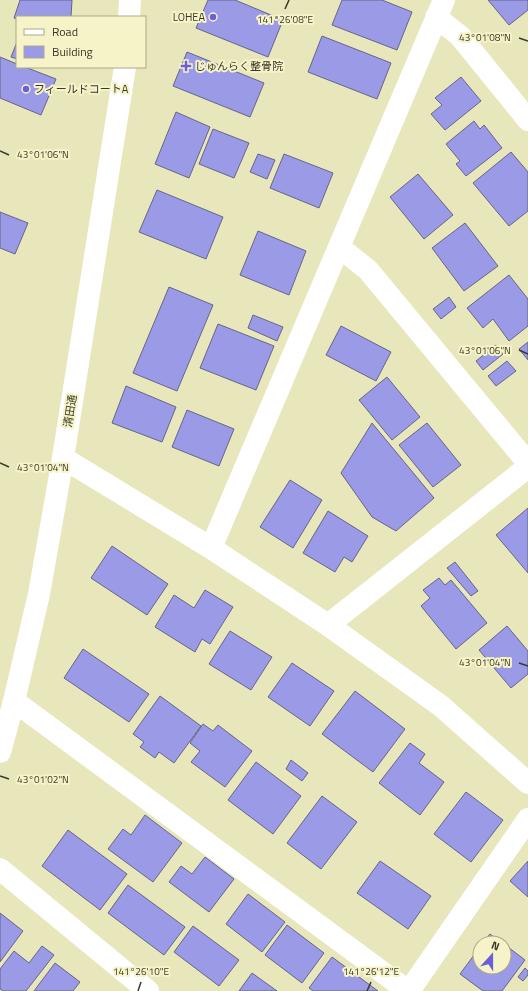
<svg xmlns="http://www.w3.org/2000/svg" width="528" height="991" font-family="'Titillium Web','Noto Sans JP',sans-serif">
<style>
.building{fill:#9b9ae7;stroke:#656589}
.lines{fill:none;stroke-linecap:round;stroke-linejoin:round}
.street{stroke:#fff;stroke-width:22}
.secondary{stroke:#fff;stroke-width:22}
.ticks{fill:none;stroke:#3a3928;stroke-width:1.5}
.poi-dot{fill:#6c5ed8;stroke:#f6f3c8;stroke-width:1.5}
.labels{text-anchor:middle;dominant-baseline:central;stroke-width:4;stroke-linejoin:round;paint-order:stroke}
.poi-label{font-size:11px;fill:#3a3928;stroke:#f6f3c8;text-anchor:start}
.street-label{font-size:11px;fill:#3a3928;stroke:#f6f3c8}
.ticks-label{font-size:10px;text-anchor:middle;fill:#3a3928;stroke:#f6f3c8;stroke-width:4;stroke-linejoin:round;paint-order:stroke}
</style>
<rect width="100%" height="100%" fill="#e8e6bb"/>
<!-- building -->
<g class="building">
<polygon points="20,0 72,0 71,17 17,17 17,19 14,18"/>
<polygon points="208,0 235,0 283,20 268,57 196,28"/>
<polygon points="342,0 382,0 412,12 397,50 332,25"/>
<polygon points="488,0 528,0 528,10 509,25"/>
<polygon points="322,36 391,63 377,99 308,72"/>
<polygon points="17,42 17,59 11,57"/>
<polygon points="187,52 264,83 250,117 173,86"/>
<polygon points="0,57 17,64 17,67 25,67 56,79 41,115 0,98"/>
<polygon points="461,77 481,101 445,130 431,114 442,105 435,98"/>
<polygon points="176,112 210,127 189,178 155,164"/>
<polygon points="474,121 480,129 484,125 502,148 466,176 456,164 460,161 446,144"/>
<polygon points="213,129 249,143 234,178 199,164"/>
<polygon points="511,152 528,172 528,211 509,226 473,183"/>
<polygon points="258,154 275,160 267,179 250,172"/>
<polygon points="284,154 333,173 319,208 270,188"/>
<polygon points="418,174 453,215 424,239 390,197"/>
<polygon points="157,190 223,217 206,259 139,232"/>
<polygon points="0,212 28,223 15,254 0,248"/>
<polygon points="465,223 498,266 464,291 432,248"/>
<polygon points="258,231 306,251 289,295 240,275"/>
<polygon points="509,275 528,299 528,326 509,341 493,319 483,328 467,308"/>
<polygon points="169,287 213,305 177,391 133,373"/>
<polygon points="449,297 456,307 441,319 433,309"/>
<polygon points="253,315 283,327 277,341 248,328"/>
<polygon points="218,324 274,346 256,390 200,368"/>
<polygon points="341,326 391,352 376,381 326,355"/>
<polygon points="528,342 528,360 519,349"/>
<polygon points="496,345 503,354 483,370 476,361"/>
<polygon points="507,361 516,371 496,386 488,376"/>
<polygon points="387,377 420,417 392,440 359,400"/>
<polygon points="126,386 176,407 162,442 112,423"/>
<polygon points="187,410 234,429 219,466 172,447"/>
<polygon points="372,423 434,498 396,531 372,517 341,473"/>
<polygon points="427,423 461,465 433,487 399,445"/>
<polygon points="290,480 322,500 293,548 260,527"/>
<polygon points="528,508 528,573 496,535"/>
<polygon points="328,511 368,536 352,562 344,557 335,572 303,553"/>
<polygon points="112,546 168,584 147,615 91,578"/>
<polygon points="455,562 478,591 471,596 447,568"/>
<polygon points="439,578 445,585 451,580 487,623 456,649 421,606 430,598 423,590"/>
<polygon points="205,590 233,607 210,644 202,639 195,652 155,627 174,595 194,608"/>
<polygon points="507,626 528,651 528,674 511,688 479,650"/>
<polygon points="230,631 272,657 251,690 209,664"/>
<polygon points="83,649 149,694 129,722 64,678"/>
<polygon points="292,663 334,691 310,726 268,697"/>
<polygon points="355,691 405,729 373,772 322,734"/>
<polygon points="160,696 201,726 174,763 159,752 155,758 140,747 144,742 133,734"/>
<polygon points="203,724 213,731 218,725 252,751 225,787 191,762 200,751 190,743"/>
<polygon points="410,743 425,754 419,763 444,782 420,815 379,783"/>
<polygon points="291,760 308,773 302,781 286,769"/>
<polygon points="256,762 301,796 273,834 228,800"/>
<polygon points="466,792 503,820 471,862 434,834"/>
<polygon points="322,796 357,822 321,869 287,843"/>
<polygon points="145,815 182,843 153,882 108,849 123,829 131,835"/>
<polygon points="68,830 127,874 100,910 42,866"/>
<polygon points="205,857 234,879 209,912 169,882 181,866 192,874"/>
<polygon points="380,861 431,896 408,929 357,893"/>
<polygon points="528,861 528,897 510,881"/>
<polygon points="128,885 185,927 164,955 108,913"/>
<polygon points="248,894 285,922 262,952 226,924"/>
<polygon points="0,913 23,931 0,962"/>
<polygon points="287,925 324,953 302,983 265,955"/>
<polygon points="193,926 239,960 219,986 174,952"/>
<polygon points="490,934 502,943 483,943"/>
<polygon points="504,944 525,960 502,991 483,991 460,974 480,947 480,967 504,967"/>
<polygon points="42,946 54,955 26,991 3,991 0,989 0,969 14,951 29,963"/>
<polygon points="332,957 378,991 313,991 309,988"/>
<polygon points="55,963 80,982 73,991 34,991"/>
<polygon points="525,968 528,971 528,975 523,981 518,977"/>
<polygon points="252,973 277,991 239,991"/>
</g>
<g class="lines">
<!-- street -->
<g class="street">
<polyline points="436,17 460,36 528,120"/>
<polyline points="339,247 368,270 528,463"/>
<polyline points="63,458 211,548 328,625 441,706 528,783"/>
<polyline points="211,548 444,0"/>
<polyline points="328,625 528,467"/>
<polyline points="14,701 408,991"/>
<polyline points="0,869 148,991"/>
<polyline points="409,991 528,819"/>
</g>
<!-- secondary -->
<g class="secondary">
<polyline points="129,17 130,0"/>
<polyline points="0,752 14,701 39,594 63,458 125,67"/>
</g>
</g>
<!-- ticks -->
<path class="ticks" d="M 285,9 L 289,0M 519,38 L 528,41M 0,151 L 9,155M 519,350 L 528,354M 0,463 L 9,467M 519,663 L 528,666M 0,776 L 9,779M 138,991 L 141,982M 367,991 L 371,982"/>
<!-- markers -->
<g class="poi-dot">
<circle cx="213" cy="17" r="4"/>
<path d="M184 60h4v4h4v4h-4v4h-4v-4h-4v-4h4z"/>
<circle cx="26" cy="89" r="4"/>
</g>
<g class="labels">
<!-- poi labels -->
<g class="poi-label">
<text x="205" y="17" text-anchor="end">LOHEA</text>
<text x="195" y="66">じゅんらく整骨院</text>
<text x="34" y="89">フィールドコートA</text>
</g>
<!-- street labels -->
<g class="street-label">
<text transform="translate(70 411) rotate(-81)">清田通</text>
</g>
</g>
<g class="ticks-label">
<text x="285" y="23">141°26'08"E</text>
<text x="485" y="41">43°01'08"N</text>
<text x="43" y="158">43°01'06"N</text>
<text x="485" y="354">43°01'06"N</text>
<text x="43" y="471">43°01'04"N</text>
<text x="485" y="666">43°01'04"N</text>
<text x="43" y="783">43°01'02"N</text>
<text x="141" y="975">141°26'10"E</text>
<text x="371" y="975">141°26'12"E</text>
</g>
<!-- legend -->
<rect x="16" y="16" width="130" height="52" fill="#f6f3c8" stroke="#aba988"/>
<rect x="24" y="29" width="20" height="6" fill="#ffffff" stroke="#aba988"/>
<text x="52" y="36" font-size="12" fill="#3a3928">Road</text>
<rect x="24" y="46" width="20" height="12" fill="#9b9ae7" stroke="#aba988"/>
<text x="52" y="56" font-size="12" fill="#3a3928">Building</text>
<!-- north arrow -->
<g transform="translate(492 955) rotate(21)"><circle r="19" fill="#f6f3c8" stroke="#aba988"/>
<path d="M0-3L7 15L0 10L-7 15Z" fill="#6c5ed8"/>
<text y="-6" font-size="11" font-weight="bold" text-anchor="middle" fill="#3a3928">N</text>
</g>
</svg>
